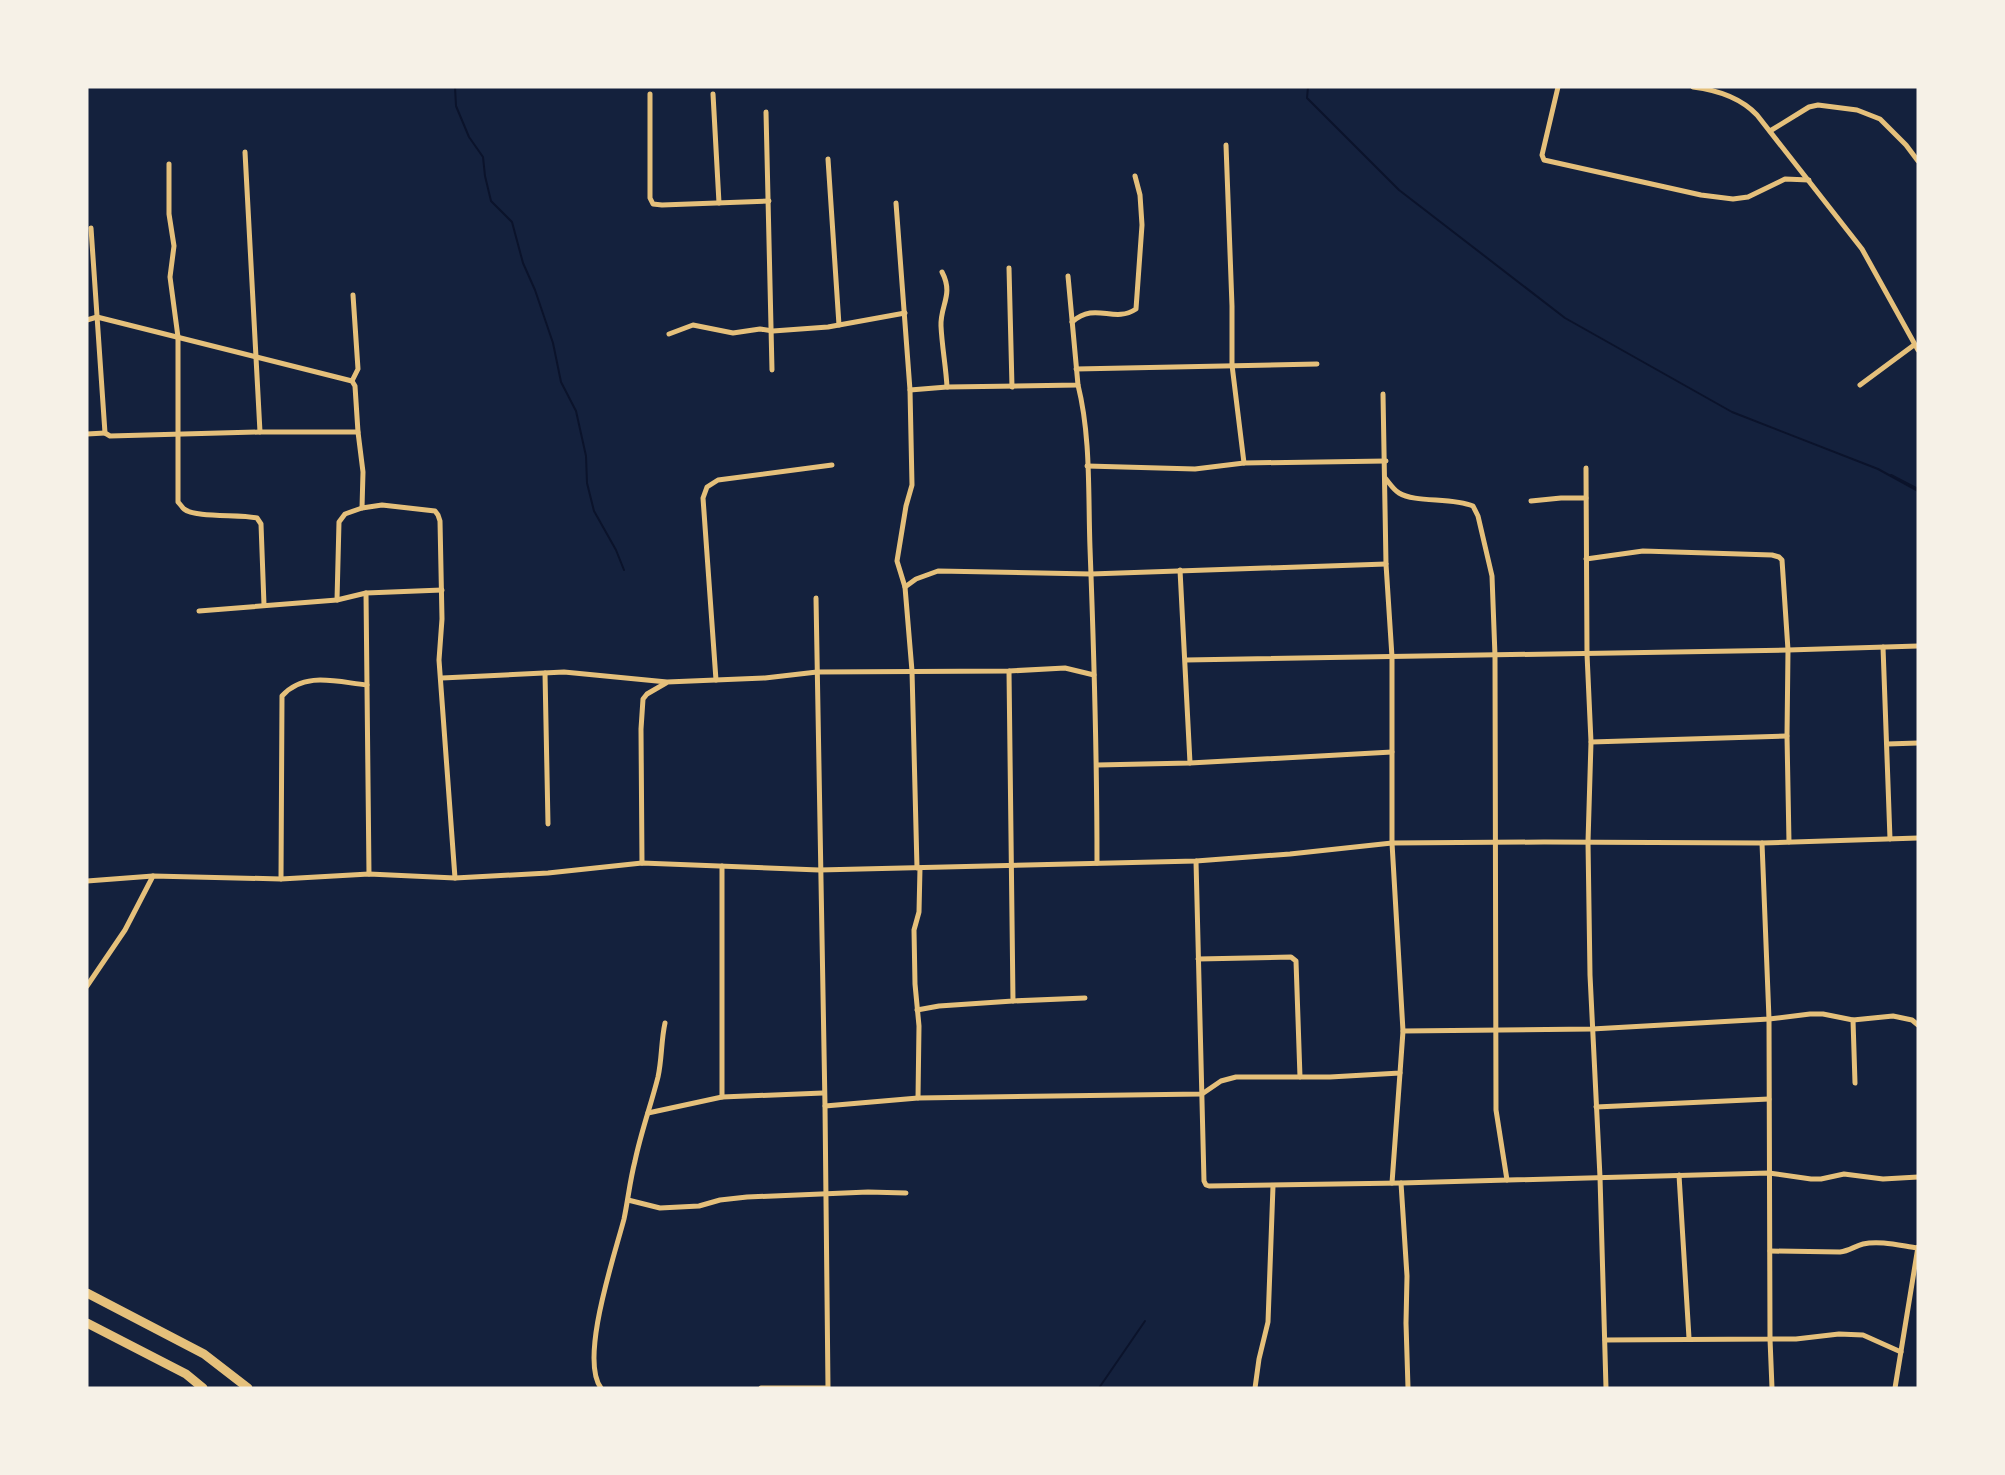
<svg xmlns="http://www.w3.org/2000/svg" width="2005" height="1475" font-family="'Exo 2',sans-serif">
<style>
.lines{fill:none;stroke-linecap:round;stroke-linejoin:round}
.stream{stroke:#0b132b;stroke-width:2}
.minor{stroke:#e5c07b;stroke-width:5}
.trunk{stroke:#e5c07b;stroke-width:9}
</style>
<rect width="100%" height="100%" fill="#14213d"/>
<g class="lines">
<!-- stream -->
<g class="stream">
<polyline points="455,87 456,106 469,137 483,157 485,176 491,201 512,222 523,263 535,290 553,343 561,382 576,411 586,456 587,483 594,511 616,550 624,570"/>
<polyline points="1308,87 1307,98 1399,190 1565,318 1732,412 1878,469 1918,491"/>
<polyline points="1891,475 1918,489"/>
<polyline points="1099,1388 1145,1321"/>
</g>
<!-- minor -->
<g class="minor">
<polyline points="1558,87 1542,155 1544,160 1701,195 1733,199 1748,197 1785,179 1809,180"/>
<path d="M 1693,87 C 1717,90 1740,97 1757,115 L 1862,249 L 1918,350"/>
<polyline points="650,94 650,198 653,204 662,205 769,201"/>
<polyline points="713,94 719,203"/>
<polyline points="766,112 772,370"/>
<polyline points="1770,131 1809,107 1818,105 1857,110 1880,119 1906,145 1918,161"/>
<polyline points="1226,145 1232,306 1232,365 1244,463"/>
<polyline points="245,152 260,432"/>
<polyline points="828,159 839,325"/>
<path d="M 169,164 L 169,214 L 174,246 L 170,277 L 178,337 L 178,502 C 180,504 182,507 184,509 C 195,518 240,514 257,518 L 261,524 L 264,605"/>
<polyline points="896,203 910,390 912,485 906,506 897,561 905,587 912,671 917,868"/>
<polyline points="91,228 105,433 110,436 260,432 358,432"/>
<polyline points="1009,268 1012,387"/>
<path d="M 942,272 C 954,295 940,305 941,326 C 942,347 946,367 947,387"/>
<polyline points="87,320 97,317 352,381 355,386 358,432 363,472 362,508 382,505 435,511 438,515 440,521 442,619 439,660 455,878"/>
<path d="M 1072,322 C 1096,301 1113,324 1136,309 L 1142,225 L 1140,195 L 1135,176"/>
<polyline points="669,334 693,325 733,333 760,329 773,331 828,327 905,313"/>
<polyline points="1076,369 1317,364"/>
<polyline points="352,381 358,369 353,295"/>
<path d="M 1078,385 C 1091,437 1088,494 1090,548 C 1094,653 1097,758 1097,863"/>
<polyline points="1860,385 1914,345"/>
<polyline points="910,390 947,387 1078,385 1068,276"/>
<polyline points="87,434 105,433"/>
<polyline points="1087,466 1195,469 1244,463 1386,461"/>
<polyline points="1586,468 1587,654 1591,742 1588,842 1590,975 1600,1177 1606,1388"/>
<path d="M 1386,479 C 1390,484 1394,490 1399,493 C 1415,503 1452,497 1473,506 L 1478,516 L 1492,576 L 1495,656 L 1496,1110 L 1507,1180"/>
<polyline points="1531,501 1561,498 1586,498"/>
<polyline points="362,508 345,514 339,522 337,600 366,593 369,874"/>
<polyline points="1586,559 1643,551 1772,555 1779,557 1782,560 1788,650 1787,736 1789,842"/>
<polyline points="1180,570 1190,763"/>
<polyline points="905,587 916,579 938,571 1091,574 1386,564"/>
<polyline points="366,593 442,590"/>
<polyline points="816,598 825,1106 828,1388"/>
<polyline points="199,611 337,600"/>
<polyline points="1883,647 1890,839"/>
<polyline points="1186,660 1788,650 1918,646"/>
<polyline points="545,673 548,824"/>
<polyline points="442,678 564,672 667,682 765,678 817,672 1009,671 1065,668 1094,675"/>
<polyline points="716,680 703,498 707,487 718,480 832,465"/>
<polyline points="1591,742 1787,736"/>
<polyline points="1887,744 1918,743"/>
<polyline points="1097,765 1190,763 1392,752"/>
<polyline points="1196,861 1204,1181 1206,1185 1209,1186 1401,1183 1769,1173 1811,1179 1821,1179 1844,1174 1883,1179 1918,1177"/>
<polyline points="642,863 641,729 643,699 647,694 666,683"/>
<polyline points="722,866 722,1097"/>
<path d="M 281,879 L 282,696 C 304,671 337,682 367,685"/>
<polyline points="87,881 153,876"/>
<polyline points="1198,959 1291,957 1296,961 1300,1077"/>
<polyline points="87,986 125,930 153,876 281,879 369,874 455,878 548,873 642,863 819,870 1196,861 1290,854 1392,843 1392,657 1386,564 1383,394"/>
<polyline points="1013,1001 1085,998"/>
<polyline points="917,1010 939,1006 1013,1001 1009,671"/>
<polyline points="1853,1020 1855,1083"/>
<polyline points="1403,1031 1392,843 1544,842 1762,843 1918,838"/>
<polyline points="918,1098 919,1026 915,984 914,930 919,912 920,868"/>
<polyline points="825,1106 918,1098 1202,1094 1221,1081 1236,1077 1330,1077 1400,1073 1403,1031 1592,1029 1769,1019 1810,1014 1823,1014 1853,1020 1893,1016 1912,1020 1918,1025"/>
<polyline points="1596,1107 1769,1099"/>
<polyline points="648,1113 722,1097 823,1093"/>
<polyline points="1679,1175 1689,1338"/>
<polyline points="1392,1183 1400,1073"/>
<polyline points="1401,1183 1407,1276 1406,1323 1408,1388"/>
<polyline points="628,1200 660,1208 699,1206 720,1200 747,1197 868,1192 906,1193"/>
<path d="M 1770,1251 L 1840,1252 C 1849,1251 1855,1246 1863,1244 C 1880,1240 1902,1246 1918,1248"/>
<polyline points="1605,1340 1770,1339 1769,1019 1762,843"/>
<path d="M 601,1388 C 579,1359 615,1254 624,1219 C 628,1200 630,1180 635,1161 C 641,1132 651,1105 658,1077 C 662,1059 661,1041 665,1023"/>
<polyline points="761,1388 828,1388"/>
<polyline points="1255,1388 1259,1359 1268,1322 1273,1186"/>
<polyline points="1772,1388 1770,1339 1796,1339 1839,1334 1863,1335 1901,1352"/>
<polyline points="1895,1388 1918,1247"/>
</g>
<!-- trunk -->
<g class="trunk">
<polyline points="87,1293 204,1354 248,1388"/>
<polyline points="87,1323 186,1374 203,1388"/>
</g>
</g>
<!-- border -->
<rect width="2005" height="1475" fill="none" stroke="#f6f1e7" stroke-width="177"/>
</svg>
